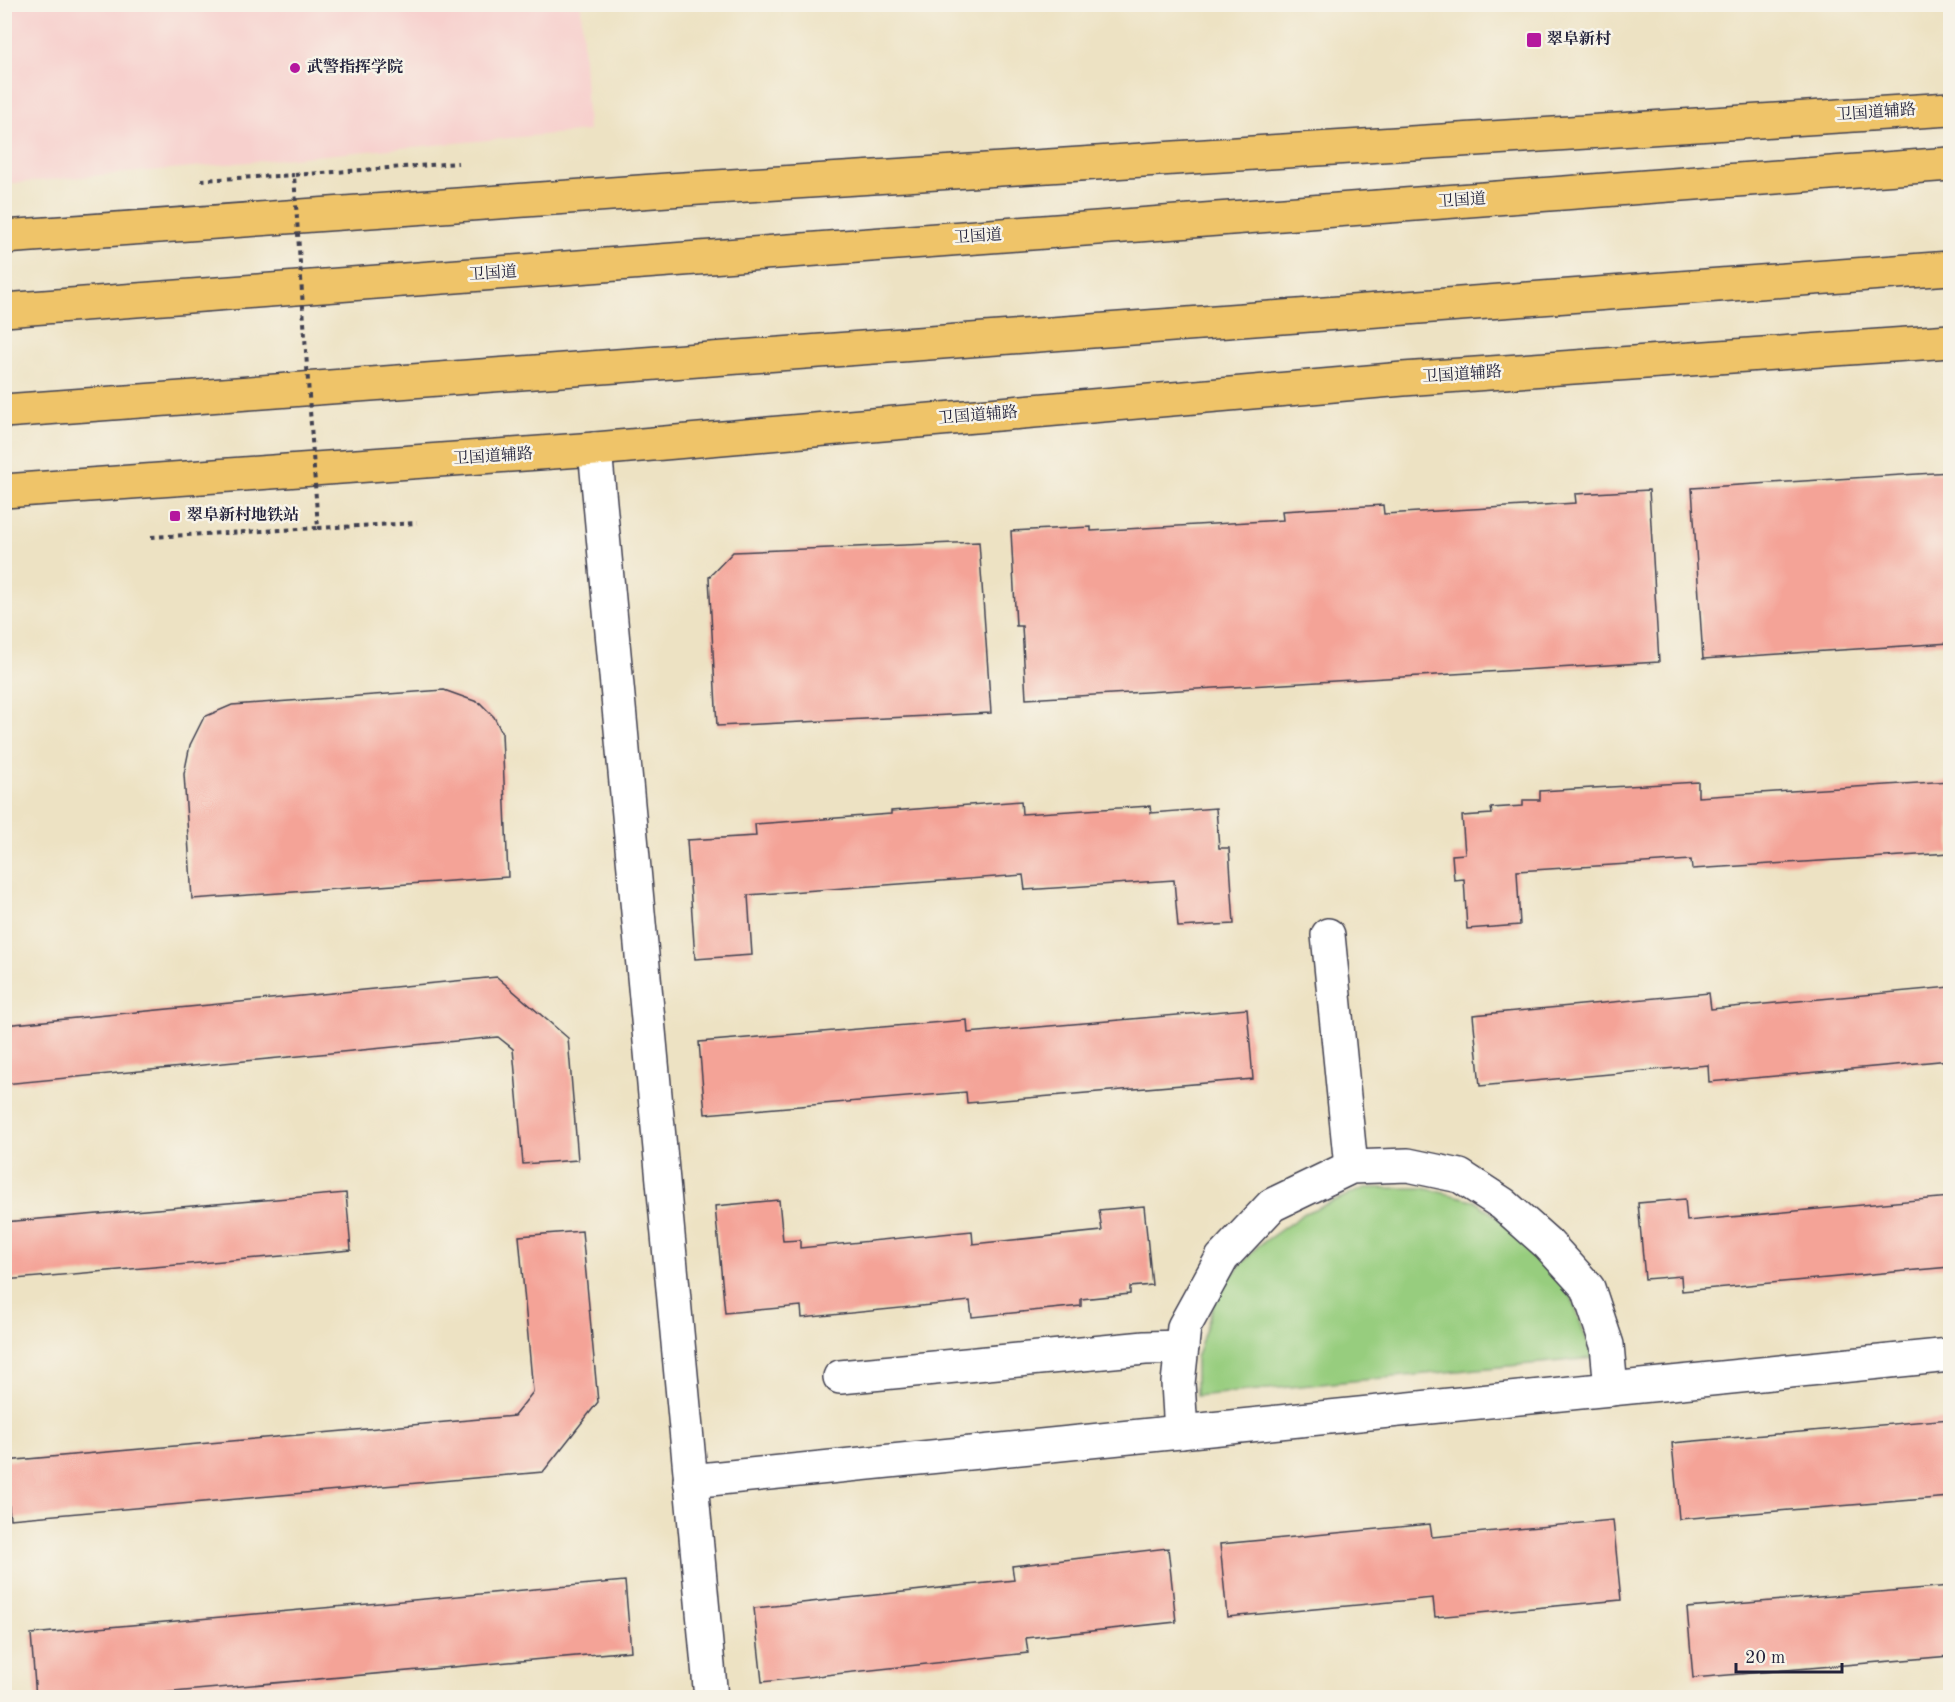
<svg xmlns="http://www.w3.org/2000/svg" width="1955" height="1702" font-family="'Old Standard TT','Noto Serif SC',serif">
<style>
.built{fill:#f7d0cd}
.green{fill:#97cd7e;stroke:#5c785c;stroke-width:1.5}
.building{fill:#f4a397}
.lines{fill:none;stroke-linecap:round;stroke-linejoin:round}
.minor-casing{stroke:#403f4f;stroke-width:36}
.major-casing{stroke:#403f4f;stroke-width:36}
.highway-casing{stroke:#403f4f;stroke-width:36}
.path{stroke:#403f4f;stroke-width:4;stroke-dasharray:4.5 4.5;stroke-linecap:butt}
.minor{stroke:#fff;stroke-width:33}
.major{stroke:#efc469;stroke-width:33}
.highway{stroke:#efc469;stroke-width:33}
.path-bridge{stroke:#403f4f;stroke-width:4;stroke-dasharray:4.5 4.5;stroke-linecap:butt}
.poi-dot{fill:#b5179e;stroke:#f7f3e8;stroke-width:2}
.labels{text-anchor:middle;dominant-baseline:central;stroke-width:5;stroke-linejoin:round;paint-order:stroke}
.poi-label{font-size:16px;font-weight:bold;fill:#22223b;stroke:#f7f3e8;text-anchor:start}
.street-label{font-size:16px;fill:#22223b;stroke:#f7f3e8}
</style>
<rect width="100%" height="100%" fill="#f7f3e8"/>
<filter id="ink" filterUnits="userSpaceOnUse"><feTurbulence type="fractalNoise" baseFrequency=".0167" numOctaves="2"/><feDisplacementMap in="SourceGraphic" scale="12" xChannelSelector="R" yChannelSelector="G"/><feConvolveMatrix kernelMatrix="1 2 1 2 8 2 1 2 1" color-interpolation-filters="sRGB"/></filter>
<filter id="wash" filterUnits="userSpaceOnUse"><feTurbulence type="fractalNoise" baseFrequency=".008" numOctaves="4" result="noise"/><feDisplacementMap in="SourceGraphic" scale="24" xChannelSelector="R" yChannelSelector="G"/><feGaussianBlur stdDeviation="1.35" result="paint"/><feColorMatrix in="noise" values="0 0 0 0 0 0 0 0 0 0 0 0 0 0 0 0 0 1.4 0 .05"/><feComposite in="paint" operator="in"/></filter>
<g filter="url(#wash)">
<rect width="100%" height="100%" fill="#ede2c3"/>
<!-- built -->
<polygon class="built" points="5,4 581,5 588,131 5,184"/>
<!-- green -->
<polygon class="green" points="1365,1188 1423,1188 1473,1200 1536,1245 1569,1290 1593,1358 1196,1396 1196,1358 1219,1289 1258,1246 1305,1213"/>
<g id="blocks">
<!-- building -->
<g class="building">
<polygon points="1950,472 1950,643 1703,659 1692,488"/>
<polygon points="1649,490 1659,662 1026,699 1022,626 1016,626 1011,531 1091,527 1091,531 1283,520 1282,511 1383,505 1384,514 1576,503 1575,494"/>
<polygon points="979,542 991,713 717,726 709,577 733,552"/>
<polygon points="444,690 480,703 494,717 502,733 508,877 192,899 184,774 190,745 204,717 232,705"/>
<polygon points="1950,781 1950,853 1692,869 1691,860 1517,871 1520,925 1467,929 1464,879 1454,880 1452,855 1465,854 1462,816 1492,814 1491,808 1523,806 1523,800 1540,800 1540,791 1698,782 1698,797"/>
<polygon points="1021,801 1022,814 1150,806 1151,813 1216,808 1219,848 1229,848 1234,924 1178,927 1174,880 1025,890 1023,875 748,895 752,955 695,959 687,840 756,836 755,824 891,814 891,811"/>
<polygon points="497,977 568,1038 578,1160 523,1164 513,1049 498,1037 4,1084 4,1025"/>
<polygon points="1950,987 1950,1060 1709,1082 1708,1065 1480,1086 1473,1015 1709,993 1711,1009"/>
<polygon points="1247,1009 1253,1079 967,1103 966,1092 705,1114 699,1042 967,1020 968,1033"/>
<polygon points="346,1193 351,1250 4,1280 4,1222"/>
<polygon points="1950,1197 1950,1267 1682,1291 1681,1276 1645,1279 1638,1203 1685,1199 1687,1221"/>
<polygon points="779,1200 783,1241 800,1240 800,1248 972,1231 973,1244 1102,1231 1099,1210 1144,1206 1152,1285 1130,1287 1130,1294 1081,1299 1081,1306 972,1317 970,1301 802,1318 801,1306 725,1313 715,1206"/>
<polygon points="582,1231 598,1402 543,1472 10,1519 5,1461 514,1416 533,1392 519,1236"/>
<polygon points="1950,1419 1950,1497 1679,1519 1672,1443"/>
<polygon points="1613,1520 1621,1600 1435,1617 1433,1598 1227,1617 1220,1544 1430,1524 1432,1537"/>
<polygon points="1168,1548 1176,1622 1026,1638 1028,1653 762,1682 754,1608 1014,1580 1012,1566"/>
<polygon points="625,1581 631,1651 106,1698 36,1698 31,1634"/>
<polygon points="1950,1586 1950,1656 1693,1678 1687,1608"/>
</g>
</g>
</g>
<g filter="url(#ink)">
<use href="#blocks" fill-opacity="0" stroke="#403f4f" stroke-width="1.5"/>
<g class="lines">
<defs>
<g id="minor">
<polyline points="595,449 711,1698"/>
<polyline points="1328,935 1351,1167"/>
<polyline points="840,1377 1145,1348 1182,1347"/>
<polyline points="1181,1432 1178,1383 1184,1327 1222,1258 1272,1205 1351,1167 1408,1165 1460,1176 1503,1204 1548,1244 1588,1288 1607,1345 1611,1389"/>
<polyline points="690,1481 1950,1355"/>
</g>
<g id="major">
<polyline points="4,237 668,190 1950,109"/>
<polyline points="4,491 595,449 1403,379 1950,341"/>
</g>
<g id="highway">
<polyline points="4,310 1950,164"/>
<polyline points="4,411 1950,268"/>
</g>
</defs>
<!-- minor casing -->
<use href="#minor" class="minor-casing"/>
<!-- major casing -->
<use href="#major" class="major-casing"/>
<!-- highway casing -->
<use href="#highway" class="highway-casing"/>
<!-- path -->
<g class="path">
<polyline points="201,180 294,175"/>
<polyline points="318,528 417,523"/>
</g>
<!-- minor -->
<use href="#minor" class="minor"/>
<!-- major -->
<use href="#major" class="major"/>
<!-- highway -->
<use href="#highway" class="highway"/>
<!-- path-bridge -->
<polyline class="path-bridge" points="151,537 318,528 294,175 458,163"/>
</g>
</g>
<!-- markers -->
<g class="poi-dot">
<rect x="1526" y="32" width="16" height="16" rx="3"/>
<circle cx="295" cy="68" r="6"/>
<rect x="169" y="510" width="12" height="12" rx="3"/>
</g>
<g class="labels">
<!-- poi labels -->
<g class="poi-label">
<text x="1547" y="40">翠阜新村</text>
<text x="307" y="68">武警指挥学院</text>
<text x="187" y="516">翠阜新村地铁站</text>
</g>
<!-- street labels -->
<g class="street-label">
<text transform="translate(1876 113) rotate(-4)">卫国道辅路</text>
<text transform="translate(1462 201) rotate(-4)">卫国道</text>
<text transform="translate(978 237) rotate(-4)">卫国道</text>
<text transform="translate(493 274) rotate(-4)">卫国道</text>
<text transform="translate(1462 375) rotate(-4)">卫国道辅路</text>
<text transform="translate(978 416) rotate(-5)">卫国道辅路</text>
<text transform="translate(493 457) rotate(-4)">卫国道辅路</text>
</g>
</g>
<!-- margin -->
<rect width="1955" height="1702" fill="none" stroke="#f7f3e8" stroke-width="24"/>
<!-- scale -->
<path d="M1736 1663v9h106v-9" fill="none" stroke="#22223b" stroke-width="3"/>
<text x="1745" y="1663" font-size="18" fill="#22223b" stroke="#f7f3e8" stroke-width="4.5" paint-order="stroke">20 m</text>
</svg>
